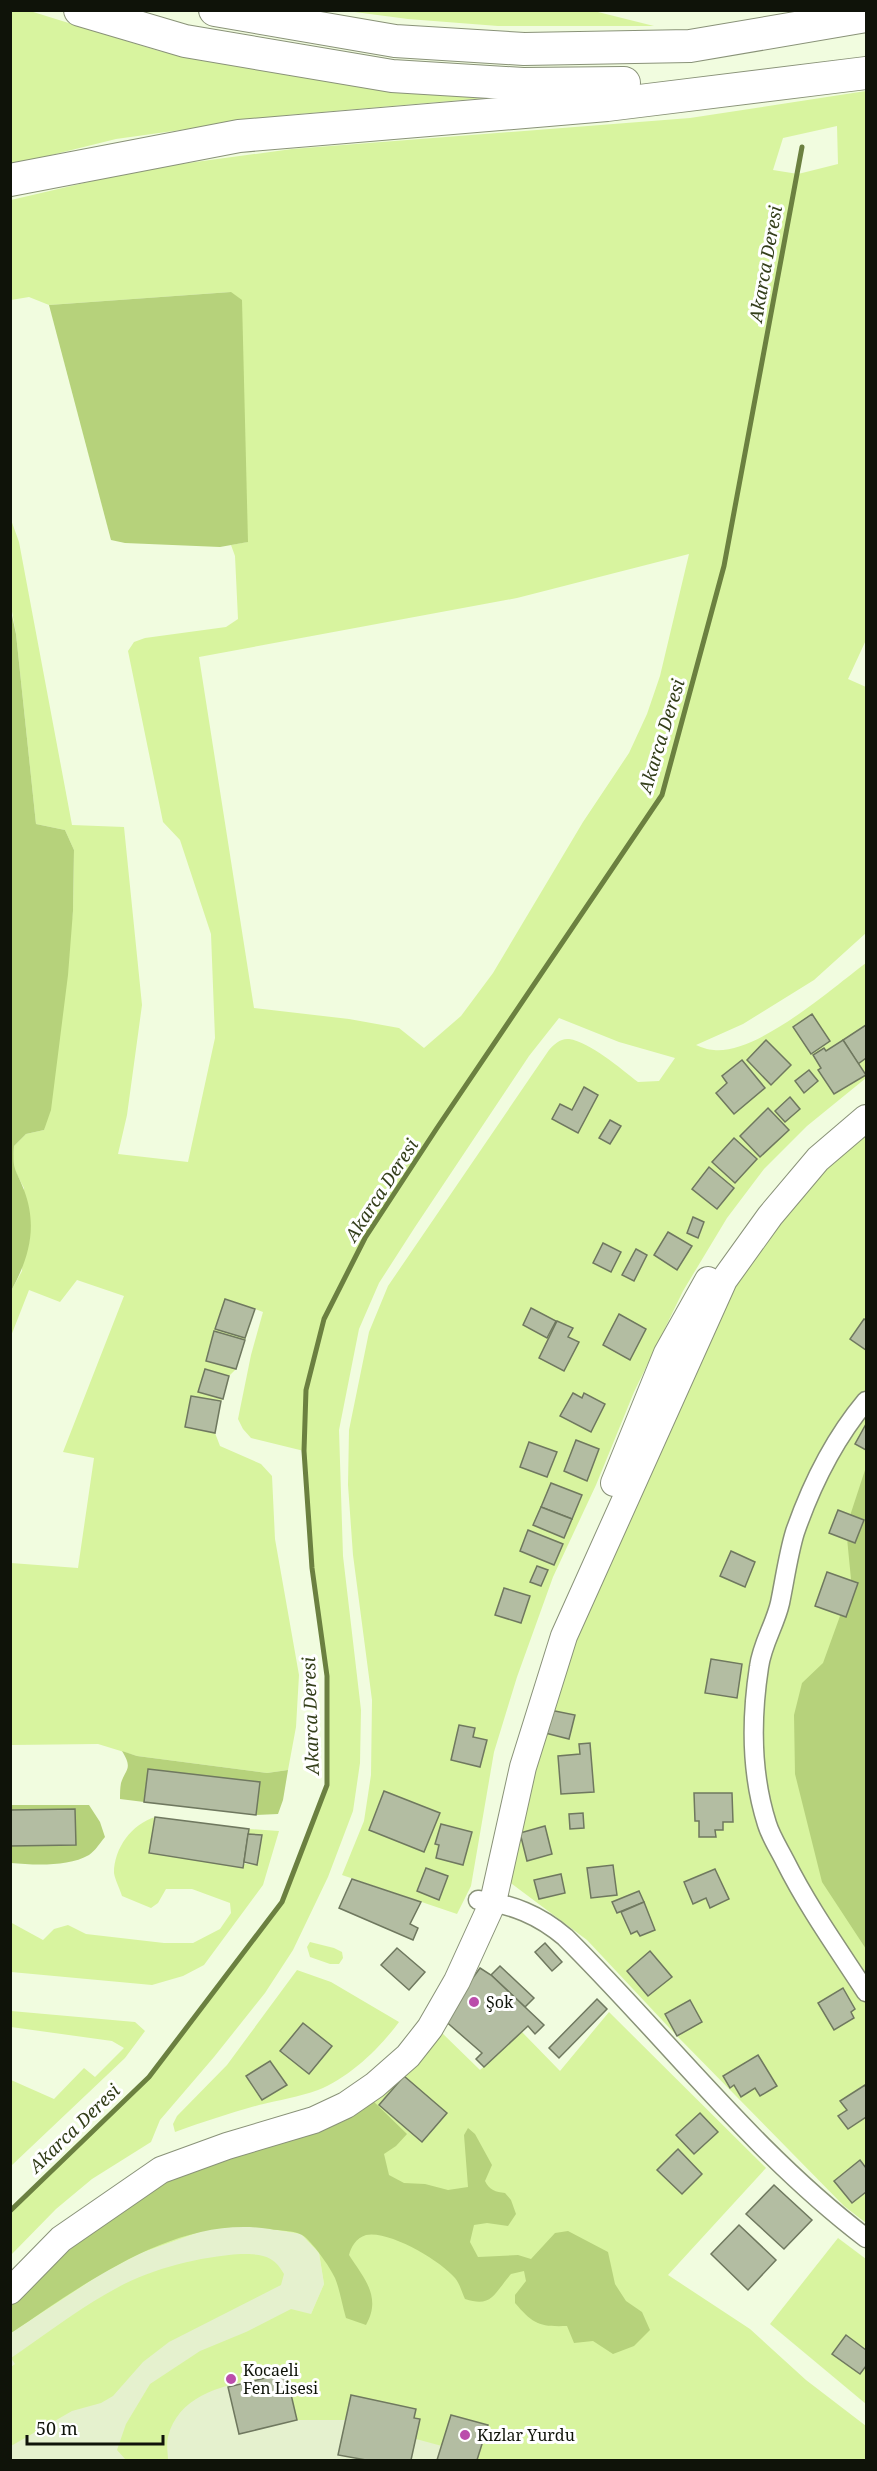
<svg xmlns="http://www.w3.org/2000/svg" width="877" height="2471" font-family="'Noto Serif',serif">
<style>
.built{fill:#e5f1ce}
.green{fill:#d8f49f;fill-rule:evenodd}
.forest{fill:#b6d27b}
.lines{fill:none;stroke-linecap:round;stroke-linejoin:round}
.stream{stroke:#6b8040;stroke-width:5}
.building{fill:#b3bda2;stroke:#6f785f;stroke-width:1.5}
.street-casing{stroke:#899278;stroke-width:21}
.secondary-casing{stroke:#899278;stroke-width:28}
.highway-casing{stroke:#899278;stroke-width:34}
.street{stroke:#fff;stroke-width:18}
.secondary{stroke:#fff;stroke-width:26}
.highway{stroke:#fff;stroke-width:32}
.poi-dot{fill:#bb4dab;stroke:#fff;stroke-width:2}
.labels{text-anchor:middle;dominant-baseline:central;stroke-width:6;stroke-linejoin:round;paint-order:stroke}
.poi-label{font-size:16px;fill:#0f1309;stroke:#fff;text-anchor:start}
.water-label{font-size:18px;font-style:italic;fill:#333e1a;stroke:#fff}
</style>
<rect width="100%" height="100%" fill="#f1fcdf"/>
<!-- built -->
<polygon class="built" points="247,2225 301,2234 319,2253 324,2284 311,2314 543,2460 11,2460 11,2333 101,2274 141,2253 205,2230"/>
<!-- green -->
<g class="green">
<polygon points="590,10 654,26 498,26 408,19 347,11"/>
<polygon points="10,11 30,11 159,51 321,78 497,97 288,115 116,139 11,165"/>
<path d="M 866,91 L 866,640 L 848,679 L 866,687 L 866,933 L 814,980 L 743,1024 L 696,1045 C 701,1047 708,1050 714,1050 C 758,1054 831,989 866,963 L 866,1078 L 807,1126 L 764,1169 L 727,1218 L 683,1291 L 634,1392 L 596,1485 L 553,1577 L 517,1677 L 494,1752 L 471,1886 L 457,1914 L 342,1875 L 364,1821 L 371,1775 L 372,1700 L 353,1555 L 348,1485 L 349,1430 L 369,1332 L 388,1286 L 549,1050 C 554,1044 561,1038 569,1039 C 590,1042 621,1069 638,1082 L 659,1081 L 675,1058 L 619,1042 L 559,1018 L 529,1056 L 415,1227 L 379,1283 L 359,1329 L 339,1430 L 343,1556 L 361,1710 L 360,1763 L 353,1811 L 328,1877 L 293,1950 L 265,1993 L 214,2057 L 160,2120 L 151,2142 L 92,2179 L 56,2209 L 11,2255 L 11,2211 L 149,2077 L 282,1902 L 327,1785 L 327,1676 L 312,1568 L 304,1451 L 251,1438 L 243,1429 L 238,1419 L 251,1355 L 263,1312 L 255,1309 L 236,1369 L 229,1376 L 223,1399 L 221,1401 L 191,1396 L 185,1427 L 215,1433 L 220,1446 L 261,1464 L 272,1476 L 275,1539 L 299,1675 L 296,1727 L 288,1770 L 267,1773 L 137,1756 L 98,1744 L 11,1745 L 11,1563 L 78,1568 L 94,1458 L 63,1452 L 124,1296 L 77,1280 L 60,1302 L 29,1290 L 11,1336 L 11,1291 L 22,1271 L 24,1188 L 12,1165 L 14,1146 L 26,1134 L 44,1130 L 73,911 L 74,850 L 65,830 L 36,824 L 16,634 L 11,606 L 10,517 L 19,542 L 72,825 L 124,827 L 142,1005 L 127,1115 L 118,1154 L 188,1162 L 215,1038 L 211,934 L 180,840 L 163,822 L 128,651 L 134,642 L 145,638 L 226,627 L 238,619 L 235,556 L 231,545 L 247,542 L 231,292 L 49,305 L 29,297 L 11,300 L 11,200 L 144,169 L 292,149 L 690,118 ZM 837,126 L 838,164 L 798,174 L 773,170 L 783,138 ZM 689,554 L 660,676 L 647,714 L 629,753 L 583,822 L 493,973 L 461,1016 L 424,1048 L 399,1028 L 349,1019 L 254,1008 L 199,657 L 517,598 Z"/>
<polygon points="866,1132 866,2223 844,2206 677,2036 587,1940 508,1881 558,1679 654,1461 744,1266 817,1174"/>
<path d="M 155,1817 L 150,1853 L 257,1865 L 262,1836 L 248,1834 L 249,1829 L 279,1831 L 263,1885 L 204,1965 L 183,1976 L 152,1985 L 11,1972 L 10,1922 L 43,1940 L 54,1929 L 68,1925 L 86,1934 L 164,1943 L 193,1943 L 220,1929 L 231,1913 L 230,1903 L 192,1889 L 166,1889 L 158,1903 L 151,1908 L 122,1896 C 120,1889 115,1880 114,1873 C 114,1848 132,1824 155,1817 Z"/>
<polygon points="310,1942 334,1948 342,1952 343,1958 339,1964 330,1964 310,1957 307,1947"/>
<path d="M 297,1970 L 331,1982 L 399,2022 C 380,2048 349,2078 318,2090 C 299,2097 279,2100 259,2105 C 230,2113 203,2122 175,2132 L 173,2124 L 177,2116 L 227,2065 Z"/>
<polygon points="11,2011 135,2022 145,2031 125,2058 11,2166 11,2080 54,2099 84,2068 95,2077 124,2048 112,2041 11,2027"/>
<path d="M 609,2012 L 766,2168 L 668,2275 L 750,2329 L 806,2380 L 866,2426 L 866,2460 L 477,2460 L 488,2426 L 451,2415 L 442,2446 L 416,2439 L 420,2420 L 414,2418 L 416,2409 L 346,2420 L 297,2420 L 286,2373 C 242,2383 181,2386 168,2437 C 166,2444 168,2453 168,2460 L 126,2460 L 117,2450 L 126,2424 L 150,2384 L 200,2351 L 246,2332 L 291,2309 L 311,2314 L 324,2284 L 319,2253 L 301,2234 L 247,2225 L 205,2230 L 141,2253 L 101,2274 L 11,2333 L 11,2306 L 82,2238 L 278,2139 L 440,2031 L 480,2070 L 522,2032 L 560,2071 Z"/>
<polygon points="838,2238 866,2259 866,2404 770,2324"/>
<path d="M 241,2254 C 261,2254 274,2255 284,2274 L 281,2285 L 169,2342 L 143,2362 L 113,2396 L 101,2403 L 72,2411 L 11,2446 L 11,2367 L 15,2364 L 11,2358 C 42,2337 73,2313 106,2294 C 146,2270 195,2257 241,2254 Z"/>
</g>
<!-- forest -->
<g class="forest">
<polygon points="231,292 242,300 248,542 220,547 125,543 111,540 49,305"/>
<path d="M 10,606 L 16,634 L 36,824 L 65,830 L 74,850 L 73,911 L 68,975 L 51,1110 L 44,1130 L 26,1134 L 14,1146 C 12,1172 16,1168 24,1190 C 38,1227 29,1258 11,1291 Z"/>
<polygon points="866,1467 866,1949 822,1882 795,1774 794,1715 802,1683 823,1663 844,1605 851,1579 846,1528"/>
<path d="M 122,1751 L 137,1756 L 267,1773 L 288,1770 L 283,1800 L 278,1814 L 256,1815 L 148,1769 L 144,1802 L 120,1799 C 120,1794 120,1788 121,1783 C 126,1768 133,1769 122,1751 Z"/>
<path d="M 11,1805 L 89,1805 L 100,1822 L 105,1837 C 100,1843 95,1851 89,1855 C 68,1867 34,1865 11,1863 Z"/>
<path d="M 368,2096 L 407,2134 L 396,2146 L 384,2154 L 389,2175 L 404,2183 L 425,2184 L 448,2190 L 468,2187 L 464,2135 L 468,2128 L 475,2134 L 492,2165 L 485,2181 C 489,2190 496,2192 505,2193 L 511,2200 L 516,2214 L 508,2226 L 487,2223 L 474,2225 L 470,2242 L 478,2257 L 518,2255 L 531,2259 L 555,2233 L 568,2231 L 608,2252 L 615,2284 L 626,2301 L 642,2312 L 650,2330 L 634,2346 L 613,2354 L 593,2341 L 574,2343 L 567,2326 C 539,2327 533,2324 515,2303 L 515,2295 L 526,2281 L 524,2271 L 511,2274 C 494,2293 493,2308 465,2299 C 462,2293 460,2284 455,2278 C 441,2261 389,2230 366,2235 C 356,2238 351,2247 349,2255 C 364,2278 382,2297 366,2325 L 346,2318 C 342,2305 340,2290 335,2278 C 330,2267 312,2241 302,2235 C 294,2230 279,2231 270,2229 C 176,2214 85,2284 11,2333 L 11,2306 L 82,2238 L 169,2179 Z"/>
</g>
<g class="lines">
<!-- stream -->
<polyline class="stream" points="10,2211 149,2077 282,1902 327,1785 327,1676 312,1568 304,1451 306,1390 324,1319 365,1238 437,1128 662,795 724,566 802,147"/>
</g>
<!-- building -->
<g class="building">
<polygon points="812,1014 830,1041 811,1054 793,1027"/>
<polygon points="866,1025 866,1058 858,1064 843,1040"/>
<polygon points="766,1040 791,1065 771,1085 747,1060"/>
<polygon points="843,1040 866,1075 834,1094 818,1070 821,1068 813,1055 824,1048 826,1051"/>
<polygon points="742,1060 765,1088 734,1114 716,1093 727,1083 722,1076"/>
<polygon points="809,1070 818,1081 804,1093 795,1081"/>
<polygon points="584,1087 598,1095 578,1133 552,1119 560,1104 572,1110"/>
<polygon points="790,1097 800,1109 785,1122 775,1111"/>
<polygon points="768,1108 789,1130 760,1157 740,1136"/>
<polygon points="610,1120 621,1126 610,1144 599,1138"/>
<polygon points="734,1138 757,1159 735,1183 712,1162"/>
<polygon points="709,1167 734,1188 717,1209 692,1189"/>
<polygon points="693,1217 704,1222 698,1238 687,1233"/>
<polygon points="668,1232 692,1246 677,1270 654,1255"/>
<polygon points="603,1243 621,1252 611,1272 593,1263"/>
<polygon points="636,1249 647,1255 634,1281 622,1275"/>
<polygon points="225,1299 255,1309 245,1338 215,1329"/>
<polygon points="531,1308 556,1321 547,1338 523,1325"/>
<polygon points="619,1314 646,1329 630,1360 603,1345"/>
<polygon points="864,1319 866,1320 866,1350 850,1339"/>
<polygon points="557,1321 573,1328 568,1337 579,1342 564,1371 539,1358"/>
<polygon points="214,1331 245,1340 236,1369 206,1361"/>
<polygon points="205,1369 229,1376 223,1399 198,1392"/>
<polygon points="573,1393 582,1398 584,1393 605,1404 591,1432 560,1416"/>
<polygon points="191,1396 221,1401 215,1433 185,1427"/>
<polygon points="866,1424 866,1450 855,1444"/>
<polygon points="576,1440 599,1449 587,1481 564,1471"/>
<polygon points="529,1442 557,1452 547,1477 520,1467"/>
<polygon points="551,1483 582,1495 572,1519 541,1507"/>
<polygon points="541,1507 572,1519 564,1538 533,1525"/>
<polygon points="838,1510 864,1520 855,1543 829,1533"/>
<polygon points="528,1530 563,1544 554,1565 520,1551"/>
<polygon points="731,1551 755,1562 745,1587 720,1576"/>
<polygon points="537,1566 548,1570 541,1586 530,1582"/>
<polygon points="827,1572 858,1583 846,1617 815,1606"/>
<polygon points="504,1588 530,1596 521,1623 495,1615"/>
<polygon points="711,1659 742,1664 737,1698 705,1693"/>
<polygon points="550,1710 575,1715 569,1739 545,1733"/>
<polygon points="459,1725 475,1728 473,1737 487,1740 480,1767 451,1760"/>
<polygon points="590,1743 594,1792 561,1794 558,1756 580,1754 579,1744"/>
<polygon points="148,1769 260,1782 256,1815 144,1802"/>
<polygon points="384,1791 440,1813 424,1852 369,1830"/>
<polygon points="694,1793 732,1793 733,1822 723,1822 723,1830 715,1830 716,1837 699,1837 699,1821 695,1821"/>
<polygon points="75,1809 76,1845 10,1846 10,1810"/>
<polygon points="583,1813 584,1828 570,1829 569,1814"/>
<polygon points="155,1817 249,1829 243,1868 149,1853"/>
<polygon points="441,1824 472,1832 463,1865 436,1858 439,1845 435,1844"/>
<polygon points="545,1826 552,1854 527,1861 520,1833"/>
<polygon points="248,1834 262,1835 257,1865 244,1862"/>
<polygon points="613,1865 617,1895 591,1898 587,1868"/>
<polygon points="426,1868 448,1876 439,1900 417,1891"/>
<polygon points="715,1869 729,1899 710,1908 706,1898 693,1904 684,1882"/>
<polygon points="561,1874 565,1893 539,1899 534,1880"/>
<polygon points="352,1879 421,1902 410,1924 418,1928 413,1940 339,1908"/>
<polygon points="639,1891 644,1902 617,1913 612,1902"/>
<polygon points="644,1902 655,1930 640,1936 637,1931 631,1934 621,1912"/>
<polygon points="545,1943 562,1962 552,1971 535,1952"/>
<polygon points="397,1948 425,1972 409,1990 381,1965"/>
<polygon points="650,1951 672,1977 648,1996 627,1971"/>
<polygon points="500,1966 534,1998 525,2007 491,1975"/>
<polygon points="480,1968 491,1975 544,2025 535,2034 528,2026 484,2067 476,2059 482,2053 443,2019"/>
<polygon points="843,1988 855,2009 851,2012 854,2018 834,2030 818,2003"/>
<polygon points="597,1999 607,2009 559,2058 549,2048"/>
<polygon points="690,2000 702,2022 677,2036 665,2014"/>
<polygon points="303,2023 332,2046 309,2074 280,2051"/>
<polygon points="758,2055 777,2086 760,2096 755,2088 741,2097 734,2085 730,2088 723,2076"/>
<polygon points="270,2061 287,2085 262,2100 246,2076"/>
<polygon points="404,2076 447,2113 422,2142 379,2105"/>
<polygon points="865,2085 866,2088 866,2117 848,2129 838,2116 847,2110 840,2101"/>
<polygon points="700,2113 718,2132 694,2154 676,2135"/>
<polygon points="678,2149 702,2174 682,2194 657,2170"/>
<polygon points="860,2160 866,2168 866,2192 852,2203 834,2181"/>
<polygon points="774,2185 812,2220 784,2249 746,2214"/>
<polygon points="739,2225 776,2260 748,2290 711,2254"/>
<polygon points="846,2335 866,2350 866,2366 860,2374 832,2354"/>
<polygon points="286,2373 297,2420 239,2434 228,2387"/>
<polygon points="351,2395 416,2409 414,2418 420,2419 411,2460 366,2460 338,2455"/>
<polygon points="451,2415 488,2425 477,2460 437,2460"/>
</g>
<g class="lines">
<defs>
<g id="street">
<path d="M 866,1401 C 835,1438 811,1486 795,1532 C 788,1555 785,1579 780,1603 C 775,1625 762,1644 759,1667 C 751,1719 751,1774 767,1824 C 771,1837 779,1849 785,1861 C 808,1907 838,1949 866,1992"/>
<path d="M 478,1900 C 512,1904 539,1915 565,1937 C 666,2037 753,2152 866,2238"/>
</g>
<g id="secondary">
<polyline points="614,1483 667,1353 708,1280"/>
<polyline points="10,2291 61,2239 161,2170 227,2146 314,2120 346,2105 375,2085 408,2056 430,2028 457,1981 493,1902 523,1767 564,1636 724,1280 770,1216 818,1159 866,1118"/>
</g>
<g id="highway">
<polyline points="80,10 185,41 392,76 523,84 624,83"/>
<polyline points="215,10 395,41 524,49 690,46 866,16"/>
<polyline points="10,180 239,136 607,105 866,73"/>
</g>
</defs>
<!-- street casing -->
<use href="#street" class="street-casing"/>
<!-- secondary casing -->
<use href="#secondary" class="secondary-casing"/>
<!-- highway casing -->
<use href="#highway" class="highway-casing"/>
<!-- street -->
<use href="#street" class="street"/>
<!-- secondary -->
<use href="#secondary" class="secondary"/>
<!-- highway -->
<use href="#highway" class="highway"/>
</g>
<!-- markers -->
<g class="poi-dot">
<circle cx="474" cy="2002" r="6"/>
<circle cx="231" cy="2379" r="6"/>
<circle cx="465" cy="2435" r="6"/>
</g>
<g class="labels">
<!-- poi labels -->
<g class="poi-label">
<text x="486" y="2002">Şok</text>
<text x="243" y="2370">Kocaeli<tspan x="243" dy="18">Fen Lisesi</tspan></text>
<text x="477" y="2435">Kızlar Yurdu</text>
</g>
<!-- water labels -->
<g class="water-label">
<text transform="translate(765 264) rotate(-80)">Akarca Deresi</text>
<text transform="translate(661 736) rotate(-73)">Akarca Deresi</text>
<text transform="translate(381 1190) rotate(-57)">Akarca Deresi</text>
<text transform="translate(310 1716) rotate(-92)">Akarca Deresi</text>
<text transform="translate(74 2128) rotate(-44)">Akarca Deresi</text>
</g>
</g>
<!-- border -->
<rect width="877" height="2471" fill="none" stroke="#0f1309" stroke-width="24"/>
<!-- scale -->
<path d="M27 2435v9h136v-9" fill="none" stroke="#0f1309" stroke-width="3"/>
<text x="36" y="2435" font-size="18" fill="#0f1309" stroke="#ffffff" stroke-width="4.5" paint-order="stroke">50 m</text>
</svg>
